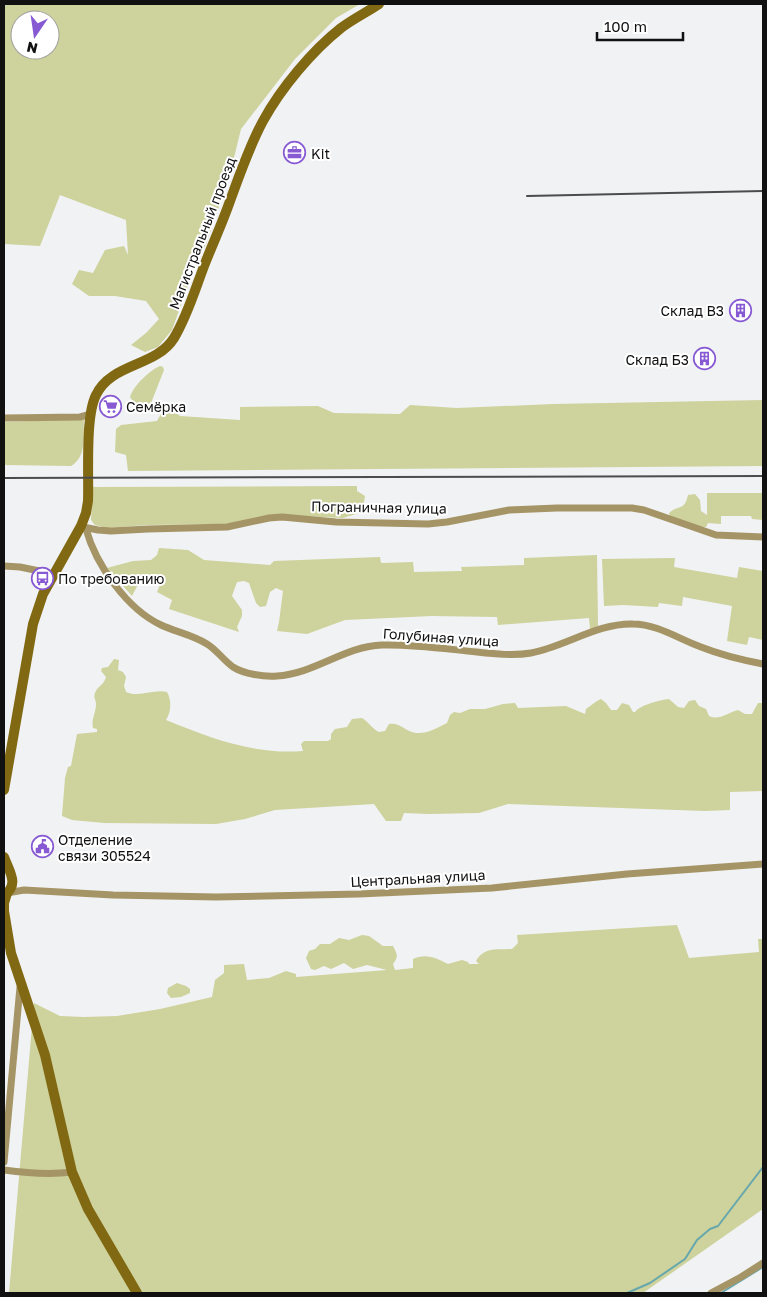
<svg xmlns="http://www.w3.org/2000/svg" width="767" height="1297" font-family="'Golos Text',sans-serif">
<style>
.green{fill:#ced29c;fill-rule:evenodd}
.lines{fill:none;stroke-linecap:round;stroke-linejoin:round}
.stream{stroke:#66a7ad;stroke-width:2}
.street{stroke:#a59566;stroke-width:7}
.secondary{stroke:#816812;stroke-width:10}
.rail{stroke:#4c4c4d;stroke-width:2}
.labels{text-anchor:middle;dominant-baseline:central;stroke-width:4;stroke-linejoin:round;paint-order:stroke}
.poi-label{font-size:14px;fill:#111;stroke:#fff;text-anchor:start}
.street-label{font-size:14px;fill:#111;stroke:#fff}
</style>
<rect width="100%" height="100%" fill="#f1f2f3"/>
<!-- green -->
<g class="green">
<path d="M 4,4 L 360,4 L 336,18 L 295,59 L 241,129 L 229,178 L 206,244 L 194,269 L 172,330 L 158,347 L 145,352 L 131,345 L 146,333 L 159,319 L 146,301 L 115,296 L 89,296 L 72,284 L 79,270 L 93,273 L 105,250 L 124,246 L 128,255 L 126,220 L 60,195 L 40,246 L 4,244 ZM 20,20 L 50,20 L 50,50 L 20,50 Z"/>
<path d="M 160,366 L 163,367 L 164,370 L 151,403 L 144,407 L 135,404 L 130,397 C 133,386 150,370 160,366 Z"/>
<polygon points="763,400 763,466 128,471 126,455 115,452 116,429 121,425 157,421 166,405 180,416 240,420 240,407 318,406 334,413 400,414 410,405 457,408 553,404"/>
<path d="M 84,419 C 83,436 87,457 71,466 L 4,465 L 4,422 Z"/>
<polygon points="357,486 357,491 365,496 363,508 359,513 343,518 279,515 226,524 147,525 107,528 95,525 91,520 93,487"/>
<path d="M 707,493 L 763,493 L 763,520 L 752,519 L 751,516 L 721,516 L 721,524 L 708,523 L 706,527 L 702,527 L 670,516 L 669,513 C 679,504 684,512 688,495 L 695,494 L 700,500 L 701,511 L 707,515 Z"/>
<polygon points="159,548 188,550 204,560 270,565 274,561 380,557 381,563 413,562 414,572 462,571 461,567 524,565 524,558 597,555 598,626 590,629 589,618 498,625 497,617 432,616 345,620 307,634 277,631 279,622 283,591 276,588 270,592 266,606 260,607 256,603 249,583 244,581 237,582 232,596 242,610 242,616 237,627 239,632 169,609 172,600 157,592 160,585 142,577 132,596 107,568 133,561 151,560 157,555"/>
<polygon points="675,558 674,567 737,578 739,567 763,571 763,640 749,637 747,645 727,641 732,606 683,597 682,606 659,603 658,607 623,605 604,606 602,559"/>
<path d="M 114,659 L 119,660 L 118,670 L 123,672 L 126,677 L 124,686 L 126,692 C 140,698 153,689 167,692 C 172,701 171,712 166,720 C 210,738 254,755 303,751 L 301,744 L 304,741 L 328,741 L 331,739 L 331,734 L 335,729 L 347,727 L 352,719 L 362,718 C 369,722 372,729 379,732 L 385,731 L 389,724 C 400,722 406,732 416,733 C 427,734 437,728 447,723 L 450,715 L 454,712 L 460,713 L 470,709 L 485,709 L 503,704 L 515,703 L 518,708 L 566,706 L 585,714 L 586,709 L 597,701 L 601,699 L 606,703 L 611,710 L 617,710 L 622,703 L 629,705 L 633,712 L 635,712 C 640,705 660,700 669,699 L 678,707 L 684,708 L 689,701 L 695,700 L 699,706 L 706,709 L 709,716 C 720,721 726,713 738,710 L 745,714 L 752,714 L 758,703 L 763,703 L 763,791 L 730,792 L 730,810 L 705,811 L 508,804 L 479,813 L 429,814 L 404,813 L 401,821 L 386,821 L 374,804 L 275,810 L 245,819 L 216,824 L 104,823 L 72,820 L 62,816 L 65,778 L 68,767 L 71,766 L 77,734 L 97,732 L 97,729 L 93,728 C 91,719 96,713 96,704 C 96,699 93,698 95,693 C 98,685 103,687 106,677 L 101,671 L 102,668 L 108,667 Z"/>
<path d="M 677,925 L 689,958 L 759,952 L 758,939 L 763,939 L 763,1209 L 643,1293 L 9,1293 L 34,1003 L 60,1016 L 84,1017 L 117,1016 L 160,1009 L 212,997 L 215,980 L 224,973 L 224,965 L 244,964 L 247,980 L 269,978 L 286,971 L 296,974 L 296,977 L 387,970 L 367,965 L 353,969 L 344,963 L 331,969 L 324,966 L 315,970 L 311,969 L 306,958 L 309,951 L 315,949 L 320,944 L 330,944 L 339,938 L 349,940 L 362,935 L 369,936 L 383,946 L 393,946 C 397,954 399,956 393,964 L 395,970 L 413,968 L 413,959 C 426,953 436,958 448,964 L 462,960 L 468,962 L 469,964 L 479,964 L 476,961 C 484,946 498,950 512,949 L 518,943 L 517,935 Z"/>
<polygon points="177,983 186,986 190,989 190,993 181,997 171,998 167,993 168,988"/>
</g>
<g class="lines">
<!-- stream -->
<g class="stream">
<polyline points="627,1293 650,1283 685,1259 697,1240 710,1229 718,1226 763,1167"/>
<polyline points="721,1293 763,1267"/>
</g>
<!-- street -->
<g class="street">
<polyline points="4,418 80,417 91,414"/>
<polyline points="83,527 98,530 111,531 148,529 227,527 269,518 282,517 336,522 428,524 447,522 509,510 557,508 632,508 644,510 716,535 763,537"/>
<path d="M 86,529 C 96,565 127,609 161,625 C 176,632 193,635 207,644 C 217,650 223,660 233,667 C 244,674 264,677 277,676 C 314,674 345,646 382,645 C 414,644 446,649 477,652 C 495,654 514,656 531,653 C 565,647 597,623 633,624 C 657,624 679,639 701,647 C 721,655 742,660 763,664"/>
<polyline points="4,566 20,567 54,574"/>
<polyline points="7,893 24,890 113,895 216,897 359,894 492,888 627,874 763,864"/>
<polyline points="4,1162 20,987"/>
<path d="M 4,1170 C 26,1173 49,1175 72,1172"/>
<polyline points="711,1293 741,1277 763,1263"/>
</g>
<!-- secondary -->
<g class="secondary">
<path d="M 4,790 L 33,624 L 43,594 L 81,526 L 86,513 L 88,501 C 89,474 85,417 96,395 C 111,363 156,367 174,338 C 188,315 196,286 206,261 C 214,241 223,221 230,201 C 240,174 249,147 263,121 C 281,88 312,51 341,28 C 353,19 367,12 379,4"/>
<path d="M 4,857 C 9,871 20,885 4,895"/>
<polyline points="7,893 4,903 4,911 11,953 45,1055 72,1172 88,1209 137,1293"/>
</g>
<!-- rail -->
<g class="rail">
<polyline points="527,196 763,191"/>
<polyline points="4,478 763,476"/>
</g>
</g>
<!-- icons -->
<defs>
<symbol id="office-ring" viewBox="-11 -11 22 22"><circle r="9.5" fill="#fff" stroke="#875ad3" stroke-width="1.5"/><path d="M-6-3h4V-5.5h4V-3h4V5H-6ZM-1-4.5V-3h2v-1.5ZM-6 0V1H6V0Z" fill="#875ad3"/></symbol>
<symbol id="building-ring" viewBox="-11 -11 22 22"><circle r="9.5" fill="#fff" stroke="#875ad3" stroke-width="1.5"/><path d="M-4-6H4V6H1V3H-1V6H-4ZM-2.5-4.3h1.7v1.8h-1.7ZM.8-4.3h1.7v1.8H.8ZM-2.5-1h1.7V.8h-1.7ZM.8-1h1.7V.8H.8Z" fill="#875ad3"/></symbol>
<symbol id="supermarket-ring" viewBox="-11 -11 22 22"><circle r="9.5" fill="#fff" stroke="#875ad3" stroke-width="1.5"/><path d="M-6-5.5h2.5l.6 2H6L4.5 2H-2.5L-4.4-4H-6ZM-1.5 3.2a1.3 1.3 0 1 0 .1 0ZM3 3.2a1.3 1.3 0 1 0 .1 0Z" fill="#875ad3"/></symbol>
<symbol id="bus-ring" viewBox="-11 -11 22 22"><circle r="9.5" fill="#fff" stroke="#875ad3" stroke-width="1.5"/><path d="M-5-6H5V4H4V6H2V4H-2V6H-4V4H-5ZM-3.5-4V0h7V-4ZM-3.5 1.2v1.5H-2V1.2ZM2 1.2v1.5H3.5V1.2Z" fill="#875ad3"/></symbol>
<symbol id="civic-ring" viewBox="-11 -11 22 22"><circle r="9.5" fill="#fff" stroke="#875ad3" stroke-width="1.5"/><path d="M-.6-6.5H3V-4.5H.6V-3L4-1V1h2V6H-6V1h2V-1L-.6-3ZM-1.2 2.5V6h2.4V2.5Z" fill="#875ad3"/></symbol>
</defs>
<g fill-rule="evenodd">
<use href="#office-ring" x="282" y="140" width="25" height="25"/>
<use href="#building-ring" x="728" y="298" width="25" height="25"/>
<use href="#building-ring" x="692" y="346" width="25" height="25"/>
<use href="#supermarket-ring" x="98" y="394" width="25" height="25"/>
<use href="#bus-ring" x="30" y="566" width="25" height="25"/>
<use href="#civic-ring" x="30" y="834" width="25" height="25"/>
</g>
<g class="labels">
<!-- poi labels -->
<g class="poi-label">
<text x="311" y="153">Kit</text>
<text x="724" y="310" text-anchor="end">Склад В3</text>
<text x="689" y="359" text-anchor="end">Склад Б3</text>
<text x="126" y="406">Семёрка</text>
<text x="58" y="578">По требованию</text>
<text x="58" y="839">Отделение<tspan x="58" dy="16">связи 305524</tspan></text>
</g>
<!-- street labels -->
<g class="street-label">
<text transform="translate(202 233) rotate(-69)">Магистральный проезд</text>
<text transform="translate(379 507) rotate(1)">Пограничная улица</text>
<text transform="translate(441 637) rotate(4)">Голубиная улица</text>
<text transform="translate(418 878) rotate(-3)">Центральная улица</text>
</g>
</g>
<!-- border -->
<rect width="767" height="1297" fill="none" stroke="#111111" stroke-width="10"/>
<!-- north arrow -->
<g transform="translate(35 35) rotate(193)"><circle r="24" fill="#ffffff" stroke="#a0a0a0"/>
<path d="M0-4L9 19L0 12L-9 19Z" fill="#875ad3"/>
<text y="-8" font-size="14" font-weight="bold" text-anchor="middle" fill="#111111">N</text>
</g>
<!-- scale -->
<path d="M597 32v8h86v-8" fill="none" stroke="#111111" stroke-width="2.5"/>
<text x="604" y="32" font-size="15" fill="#111111" stroke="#ffffff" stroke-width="4" paint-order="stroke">100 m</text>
</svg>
